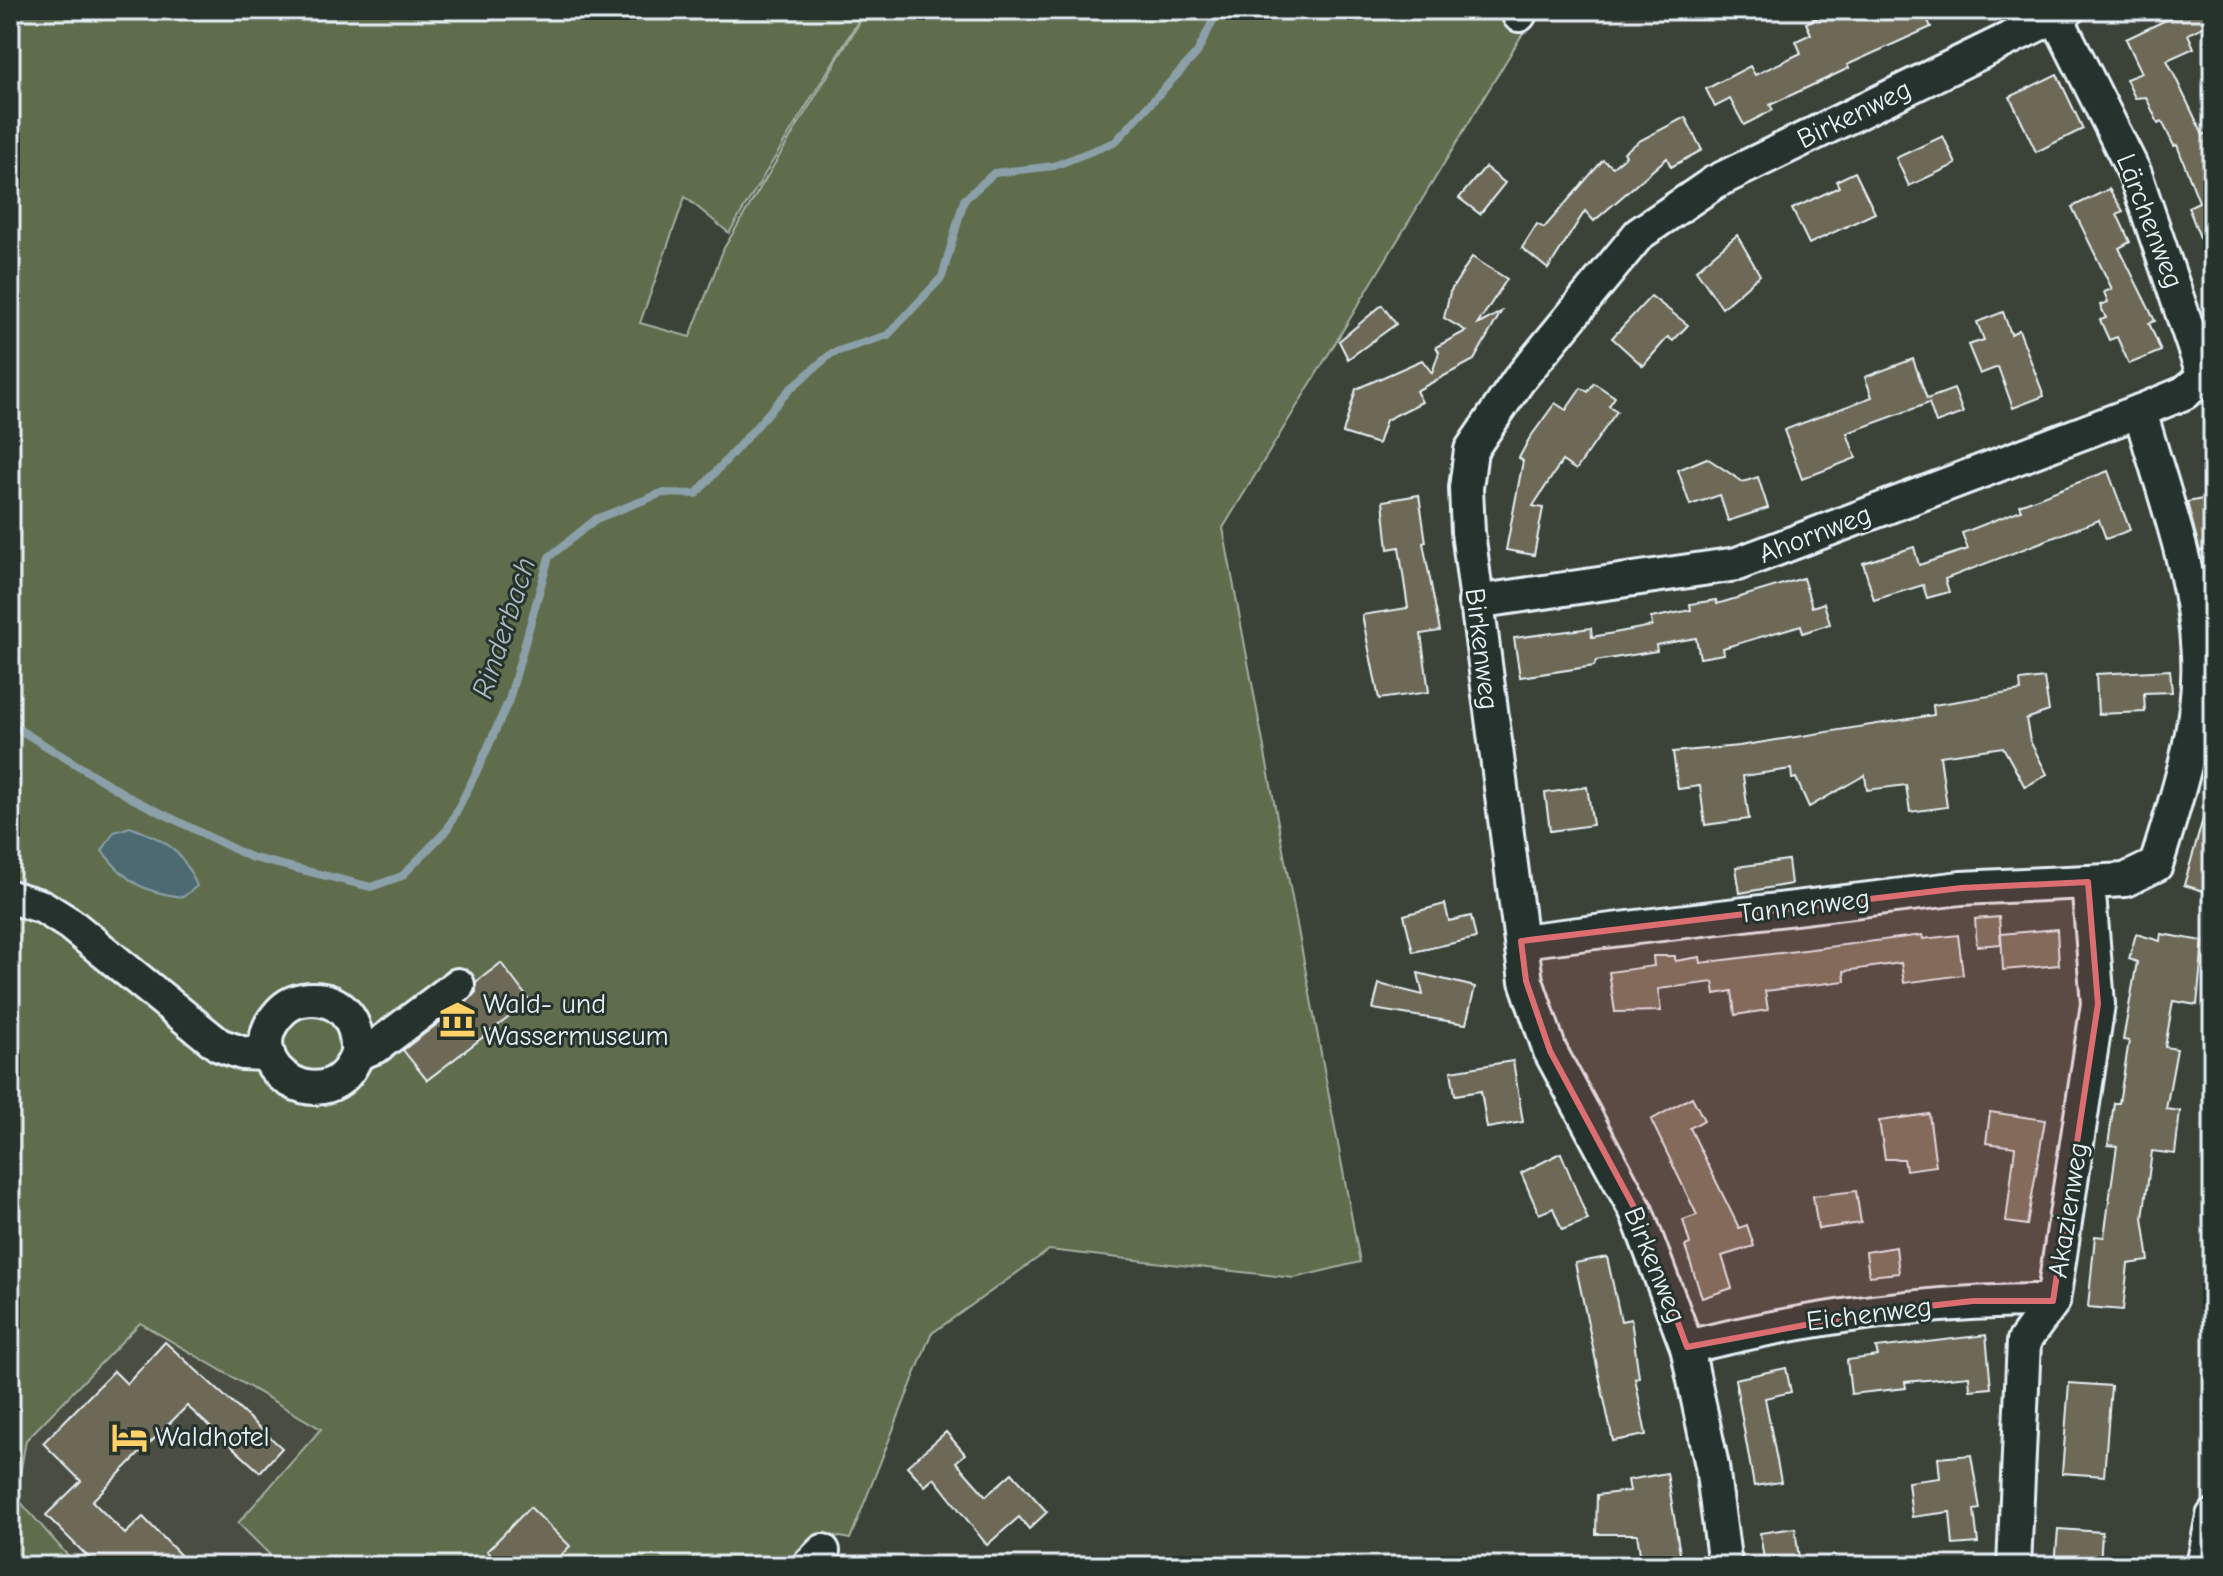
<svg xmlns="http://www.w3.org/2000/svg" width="2223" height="1576" font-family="'Comic Neue',sans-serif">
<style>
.built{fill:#4a4e42}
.green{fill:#5f6d4e;stroke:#a4afa3;stroke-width:2}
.water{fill:#4d6a73;stroke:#8ba0a8;stroke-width:2}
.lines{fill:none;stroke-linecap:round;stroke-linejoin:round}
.stream{stroke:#8ba0a8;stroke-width:8}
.building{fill:#6d6956;stroke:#e8f1f8;stroke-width:2}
.minor-casing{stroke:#e8f1f8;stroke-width:38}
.minor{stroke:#26332d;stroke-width:32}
.marked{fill:#dc6e71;fill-opacity:0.2;stroke:#dc6e71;stroke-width:6;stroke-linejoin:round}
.labels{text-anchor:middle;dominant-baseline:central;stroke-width:6;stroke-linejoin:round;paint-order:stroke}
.street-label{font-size:28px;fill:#e8f1f8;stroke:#26332d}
.poi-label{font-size:28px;fill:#e8f1f8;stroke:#26332d;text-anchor:start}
.water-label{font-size:30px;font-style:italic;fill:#aabbc3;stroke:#26332d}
</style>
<rect width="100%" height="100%" fill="#3b4339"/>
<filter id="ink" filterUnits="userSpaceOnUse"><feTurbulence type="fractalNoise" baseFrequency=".0125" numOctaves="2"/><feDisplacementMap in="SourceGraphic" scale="16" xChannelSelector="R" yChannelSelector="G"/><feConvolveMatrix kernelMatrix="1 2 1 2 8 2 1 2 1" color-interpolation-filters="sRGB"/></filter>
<g filter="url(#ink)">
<!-- built -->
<polygon class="built" points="140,1323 322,1429 238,1523 281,1566 77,1566 16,1497 26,1440"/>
<!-- green -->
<polygon class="green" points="10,10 865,10 729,233 685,197 640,323 690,337 724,248 867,10 1537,10 1223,528 1360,1262 1294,1278 1049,1250 931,1334 850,1539 821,1533 789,1566 281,1566 238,1523 321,1429 140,1323 26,1440 16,1497 77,1566 10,1566"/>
<!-- water -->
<path class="water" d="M 130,827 C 167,841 181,848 197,886 L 183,897 C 142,892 128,883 102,851 L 114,832 Z"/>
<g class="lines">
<!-- stream -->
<polyline class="stream" points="10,724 131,798 250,857 371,887 402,876 447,830 480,765 509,700 549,557 596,519 662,493 696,494 790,389 832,353 888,335 942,277 964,200 994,173 1054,166 1115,142 1197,53 1218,10"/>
</g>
<!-- building -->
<g class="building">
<polygon points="1834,10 1923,10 1931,27 1847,65 1849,68 1770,105 1773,110 1744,125 1730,99 1715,107 1706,89 1750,66 1755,75 1801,53 1796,41 1811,34 1806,23"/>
<polygon points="2187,10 2213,10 2213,22 2188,34 2194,48 2167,60 2203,135 2213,131 2212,268 2188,207 2199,202 2177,145 2174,146 2162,121 2158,123 2146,97 2135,98 2126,79 2142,73 2126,39"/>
<polygon points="2057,74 2083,129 2036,152 2010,97"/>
<polygon points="1685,117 1702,150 1671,167 1667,158 1594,221 1585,211 1548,269 1522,248 1537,224 1544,228 1603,160 1613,167 1626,156 1624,152 1641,140"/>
<polygon points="1943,136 1956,164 1909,186 1896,158"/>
<polygon points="1485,167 1505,183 1480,214 1459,198"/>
<polygon points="1855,172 1875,213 1809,244 1792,209 1839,187 1836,181"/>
<polygon points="2109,189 2123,211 2117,214 2130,242 2119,248 2155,321 2149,323 2161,351 2129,364 2117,337 2109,340 2100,320 2106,318 2100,305 2108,302 2104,292 2112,289 2072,207"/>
<polygon points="1737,235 1760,275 1722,308 1696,270"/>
<polygon points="1472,257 1507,279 1477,325 1501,312 1474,360 1416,391 1422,402 1386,420 1378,444 1343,433 1356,389 1422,360 1432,373 1439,352 1436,347 1466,331 1444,318 1450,292"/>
<polygon points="1651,296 1688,325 1673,341 1668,337 1643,366 1612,338"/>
<polygon points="1382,305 1396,324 1348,359 1339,341"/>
<polygon points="2003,312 2011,334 2019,330 2044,396 2013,408 1998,367 1980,374 1968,345 1984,340 1977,322"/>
<polygon points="1913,359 1927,399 1954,389 1963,413 1936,423 1929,403 1847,433 1856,458 1802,479 1784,430 1872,397 1865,377"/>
<polygon points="1594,383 1615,397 1609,406 1617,411 1576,470 1562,461 1533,506 1543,508 1534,555 1506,550 1523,461 1519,458 1529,439 1555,403 1566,410 1581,388 1588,392"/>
<polygon points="1707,458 1743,482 1758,477 1768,508 1728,521 1720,495 1690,505 1678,470"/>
<polygon points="2108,471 2130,530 2106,539 2099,520 1945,579 1949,592 1927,598 1923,585 1874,600 1863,563 1914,547 1919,565 1968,549 1962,533 2021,510 2019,505"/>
<polygon points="1419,495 1426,542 1423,543 1440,631 1421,634 1429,692 1379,699 1362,615 1408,608 1399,547 1388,549 1383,501"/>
<polygon points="2213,497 2213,548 2200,551 2187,502"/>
<polygon points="1803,578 1812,607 1824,603 1830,624 1803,633 1801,625 1723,648 1724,654 1700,658 1696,638 1656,645 1657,651 1596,661 1594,666 1520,677 1514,638 1591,628 1592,637 1652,626 1651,618 1691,610 1690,604 1716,600 1717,604"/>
<polygon points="2170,670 2172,692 2144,693 2145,712 2098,714 2096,674"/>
<polygon points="2044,678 2049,711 2026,719 2030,741 2047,774 2025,787 2003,747 1940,756 1947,807 1910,812 1906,785 1867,790 1865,775 1809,807 1796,778 1792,779 1791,769 1743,776 1749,819 1705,825 1700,786 1678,789 1673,752 1739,746 1934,715 1933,705 2021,691 2020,681"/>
<polygon points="1587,787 1593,825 1550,831 1545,793"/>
<polygon points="2207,805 2213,806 2213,894 2184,885"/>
<polygon points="1788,860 1791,884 1740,893 1736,867"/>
<polygon points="1445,904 1449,921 1471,916 1476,938 1413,952 1404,915"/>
<polygon points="1999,917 2001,944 1977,946 1975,919"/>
<polygon points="2057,929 2059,965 2003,970 2001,934"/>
<polygon points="2136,934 2160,941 2161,934 2203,941 2197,1005 2173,1001 2165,1047 2177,1049 2166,1109 2180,1111 2175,1154 2152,1151 2143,1218 2149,1261 2128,1264 2123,1310 2088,1307 2095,1236 2104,1237 2117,1146 2108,1145 2114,1103 2119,1103 2129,1041 2123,1040 2137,962 2129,959"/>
<polygon points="1922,935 1923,939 1958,935 1963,975 1904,983 1901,963 1844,971 1845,981 1765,991 1768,1010 1735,1015 1732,991 1715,994 1713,982 1658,989 1661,1011 1615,1012 1609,972 1654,966 1653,956 1675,956 1675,961 1700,957 1701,963"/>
<polygon points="501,963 530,1001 427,1080 403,1050 469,1000 476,992 476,982"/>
<polygon points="1418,973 1475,987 1466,1024 1373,1009 1379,984 1423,995"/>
<polygon points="1513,1061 1523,1122 1487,1128 1481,1091 1455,1095 1451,1071"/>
<polygon points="1692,1097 1704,1120 1690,1128 1739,1228 1747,1225 1754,1246 1722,1256 1732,1288 1702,1298 1685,1246 1690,1244 1683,1220 1697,1215 1651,1120"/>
<polygon points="1990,1112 2045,1120 2027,1225 2006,1222 2015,1147 1986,1143"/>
<polygon points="1929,1114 1936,1166 1906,1170 1904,1159 1885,1159 1879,1121"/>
<polygon points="1561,1153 1588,1220 1562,1230 1553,1208 1539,1214 1521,1173"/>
<polygon points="1856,1191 1861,1223 1818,1229 1813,1196"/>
<polygon points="1896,1247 1899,1273 1869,1276 1866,1252"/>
<polygon points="1607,1257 1621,1321 1631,1319 1639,1377 1635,1378 1646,1435 1613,1441 1575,1263"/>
<polygon points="1986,1335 1991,1388 1970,1390 1969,1376 1905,1382 1906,1388 1851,1394 1847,1360 1878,1356 1876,1348"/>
<polygon points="165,1342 282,1448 260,1472 187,1406 92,1501 125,1534 143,1517 191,1566 97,1566 46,1515 81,1481 43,1443 114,1371 127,1384"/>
<polygon points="1786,1368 1791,1392 1765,1398 1781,1482 1754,1486 1735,1379"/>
<polygon points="2069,1383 2111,1386 2104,1476 2062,1473"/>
<polygon points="946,1432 965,1454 956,1462 986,1496 1012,1473 1047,1512 1029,1529 1019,1517 987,1545 934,1478 925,1486 907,1466"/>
<polygon points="1971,1455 1980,1509 1974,1510 1978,1543 1953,1545 1950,1512 1912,1517 1908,1482 1940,1478 1938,1458"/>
<polygon points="1667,1473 1682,1566 1642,1566 1637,1534 1596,1534 1597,1495 1630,1491 1628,1480"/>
<polygon points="530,1507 570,1546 551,1566 503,1566 487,1551"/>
<polygon points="1795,1528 1800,1566 1765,1566 1760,1533"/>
<polygon points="2058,1529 2102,1532 2100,1566 2055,1566"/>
</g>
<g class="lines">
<defs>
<g id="minor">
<polyline points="1519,15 1522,10"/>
<polyline points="1475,602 1737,564 2140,411"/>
<polyline points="10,897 43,907 70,924 219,1045 242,1053 268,1054"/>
<polyline points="1521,941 1961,888 2088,882"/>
<path d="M 357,1054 C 330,1127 234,1066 277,1016 C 284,1007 291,1002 302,1000 C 339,994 359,1019 357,1054 L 377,1046 L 458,985"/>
<path d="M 1687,1347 C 1808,1317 1929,1300 2053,1301"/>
<polyline points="808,1566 823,1551"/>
<polyline points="1725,1566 1712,1466 1687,1347 1636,1211 1550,1051 1526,981 1468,532 1466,488 1471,450 1518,381 1639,234 1715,182 2068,10"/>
<path d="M 2014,1566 L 2024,1341 L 2053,1301 L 2098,1004 L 2088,882 L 2125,880 L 2156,865 C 2176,800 2202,724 2198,655 C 2194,572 2162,490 2140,411 L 2184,393 L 2204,377 L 2135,174 L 2056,16"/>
<polyline points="2203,1566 2213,1516"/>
</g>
</defs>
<!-- minor casing -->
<use href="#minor" class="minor-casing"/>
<!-- minor -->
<use href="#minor" class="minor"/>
</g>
</g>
<!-- marked area -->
<path class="marked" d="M 2088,882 L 2098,1004 L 2053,1301 L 1973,1301 L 1875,1312 L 1687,1347 L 1636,1211 L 1550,1051 L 1526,981 L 1521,941 L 1961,888 Z"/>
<!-- icons -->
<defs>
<symbol id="museum-bare" viewBox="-9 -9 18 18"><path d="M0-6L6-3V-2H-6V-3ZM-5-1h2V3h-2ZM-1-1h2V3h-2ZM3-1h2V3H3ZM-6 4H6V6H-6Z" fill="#ffd166" stroke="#26332d" stroke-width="2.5" paint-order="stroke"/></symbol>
<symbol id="hotel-bare" viewBox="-9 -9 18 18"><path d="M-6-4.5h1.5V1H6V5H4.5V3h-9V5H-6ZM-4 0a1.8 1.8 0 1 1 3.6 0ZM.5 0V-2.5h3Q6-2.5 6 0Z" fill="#ffd166" stroke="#26332d" stroke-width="2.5" paint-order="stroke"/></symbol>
</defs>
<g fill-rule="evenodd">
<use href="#museum-bare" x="432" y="994" width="51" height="51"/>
<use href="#hotel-bare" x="104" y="1412" width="51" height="51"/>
</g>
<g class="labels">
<!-- street labels -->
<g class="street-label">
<text transform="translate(1854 114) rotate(-26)">Birkenweg</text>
<text transform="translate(2150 221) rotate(69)">Lärchenweg</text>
<text transform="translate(1815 534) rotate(-21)">Ahornweg</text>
<text transform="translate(1482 649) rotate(83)">Birkenweg</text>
<text transform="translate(1804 906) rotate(-7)">Tannenweg</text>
<text transform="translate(2068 1210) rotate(-81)">Akazienweg</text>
<text transform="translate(1655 1265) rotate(68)">Birkenweg</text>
<text transform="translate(1869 1314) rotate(-7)">Eichenweg</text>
</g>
<!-- poi labels -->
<g class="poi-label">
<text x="483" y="1004">Wald- und<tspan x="483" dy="32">Wassermuseum</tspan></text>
<text x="155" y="1437">Waldhotel</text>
</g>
<!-- water labels -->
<g class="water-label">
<text transform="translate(504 628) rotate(-72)">Rinderbach</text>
</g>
</g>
<!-- margin -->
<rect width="2223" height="1576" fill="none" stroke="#26332d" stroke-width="40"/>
<rect x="20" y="20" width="2183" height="1536" fill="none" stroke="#e8f1f8" stroke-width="3" filter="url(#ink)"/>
</svg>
